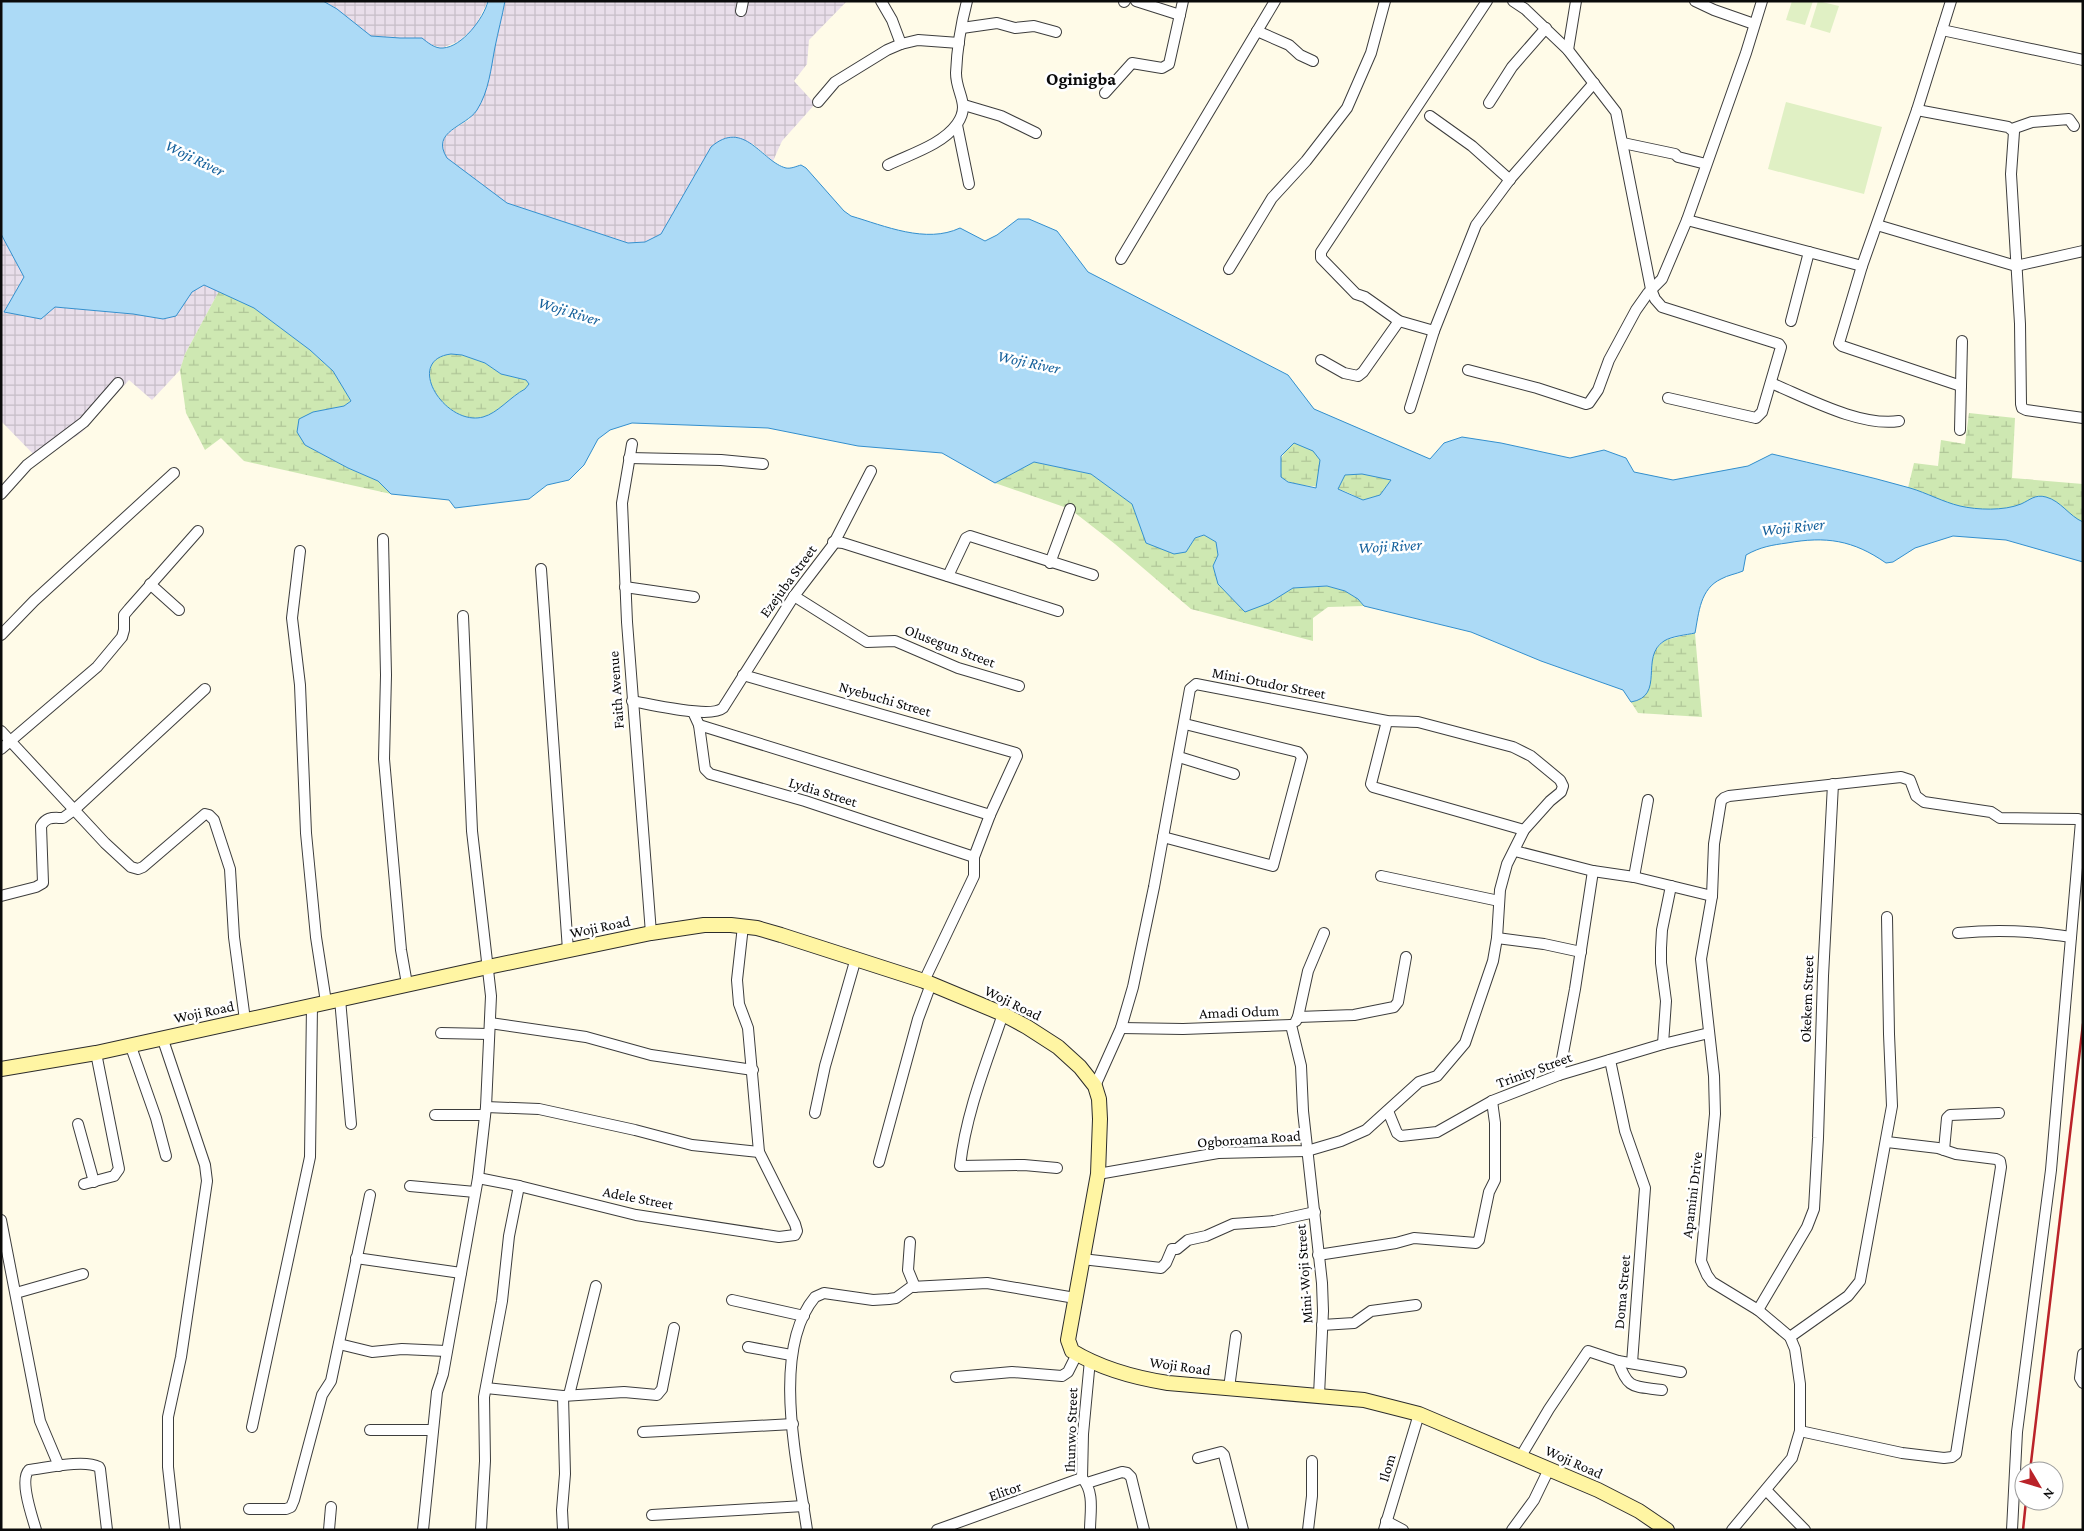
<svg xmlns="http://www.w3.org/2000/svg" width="2084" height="1531" font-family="'Crimson Pro',serif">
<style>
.industrial{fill:url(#industrial-grid)}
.wetland{fill:url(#wetland-marsh)}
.pitch{fill:#e0f0c4}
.water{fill:#acdaf6;stroke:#338fce;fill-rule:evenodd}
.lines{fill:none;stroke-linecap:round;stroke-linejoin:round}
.minor-casing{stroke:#3d3d3d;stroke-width:12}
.secondary-casing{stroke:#2c2c2c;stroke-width:16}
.minor{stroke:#fff;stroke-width:10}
.secondary{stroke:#fff5a3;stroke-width:14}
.rail{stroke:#ba2329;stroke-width:2.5}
.labels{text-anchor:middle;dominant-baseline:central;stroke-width:5;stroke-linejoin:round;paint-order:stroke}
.street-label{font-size:15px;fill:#0a0a0a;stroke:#fff}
.water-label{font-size:16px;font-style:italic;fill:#14609b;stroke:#fff}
.quarter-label{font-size:18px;font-weight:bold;fill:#0a0a0a;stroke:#fff}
</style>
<defs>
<pattern id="industrial-grid" width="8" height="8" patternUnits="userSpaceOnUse" patternTransform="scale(1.25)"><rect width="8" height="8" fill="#e9deea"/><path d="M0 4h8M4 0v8" fill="none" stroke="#c6bdc7"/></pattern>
<pattern id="wetland-marsh" width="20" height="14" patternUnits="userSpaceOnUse" patternTransform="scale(1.25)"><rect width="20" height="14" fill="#cee8b2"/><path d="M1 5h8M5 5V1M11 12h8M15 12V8" fill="none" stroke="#b0c698"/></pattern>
</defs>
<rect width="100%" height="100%" fill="#fffbe8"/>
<!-- industrial -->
<g class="industrial">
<polygon points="323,1 488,1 474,28 459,41 442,48 429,44 421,38 400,38 371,36 337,9"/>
<polygon points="505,1 847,1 809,40 807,64 794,81 815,104 782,141 773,161 753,144 711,147 661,234 645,242 628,243 507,203 447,158 442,150 443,140 449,132 470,119 495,46"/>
<polygon points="1,234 24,277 4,312 41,319 55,307 133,314 163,319 176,316 192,292 204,285 219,291 185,354 180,370 152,400 129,380 82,432 40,461 1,421"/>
</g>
<!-- wetland -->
<g class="wetland">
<polygon points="219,291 254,308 310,350 333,371 351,401 344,406 313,412 305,445 348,468 378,481 391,494 244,461 221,438 205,450 186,413 180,370 185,354"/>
<path d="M 451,354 L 462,355 L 485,363 L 501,374 L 526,380 L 529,384 L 525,389 C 510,397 498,413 483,417 C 445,427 403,360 451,354 Z"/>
<path d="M 1288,375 L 1314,409 L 1430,459 L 1391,480 L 1380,495 L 1363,500 C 1355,496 1346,491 1338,489 C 1318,484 1298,489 1280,477 C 1278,459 1281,456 1294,443 Z"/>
<polygon points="1969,413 2015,418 2012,478 2083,484 2083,527 2012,513 1723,498 1634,472 1673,480 1748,466 1772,454 1908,488 1914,463 1938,466 1941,440 1965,444"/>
<polygon points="1034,462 1091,474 1132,504 1146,543 1186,552 1195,538 1205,535 1216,542 1218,555 1213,566 1269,603 1293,588 1327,586 1345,591 1358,599 1364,606 1328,607 1313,618 1313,641 1191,609 1115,544 1070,509 995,483"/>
<polygon points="1695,633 1702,717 1638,713 1631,702 1639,700 1651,680 1652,656 1658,647 1665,640"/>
</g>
<!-- pitch -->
<g class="pitch">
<polygon points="1792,1 1813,1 1805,25 1786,20"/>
<polygon points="1818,1 1839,6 1830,33 1810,27"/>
<polygon points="1786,102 1882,127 1864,194 1768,169"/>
</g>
<!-- water -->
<path class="water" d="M 1,1 L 323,1 L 337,9 L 371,36 L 400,38 L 422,38 C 427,42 435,49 443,48 C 462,47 484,18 488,1 L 505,1 C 502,17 498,32 495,47 C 491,68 489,91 477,110 C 466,127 430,131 447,158 L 507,203 L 628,243 L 645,242 L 661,234 L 711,147 C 744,118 762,162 786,168 C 791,169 797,166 801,165 L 806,168 L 844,211 L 851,216 C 885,226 926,244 960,228 L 985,241 L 997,235 L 1018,219 L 1029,219 L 1057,231 L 1088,272 L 1288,375 L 1314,409 L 1430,459 L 1444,443 L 1462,437 L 1501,443 L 1570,458 L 1604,450 L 1626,458 L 1634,472 L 1673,480 L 1748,466 L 1772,454 C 1818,465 1865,475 1910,488 C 1927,493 1943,502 1960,506 C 1977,510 2004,511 2021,504 C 2030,500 2035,494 2046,497 C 2061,501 2069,516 2083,522 L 2083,562 L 2006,540 L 1953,536 L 1915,548 L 1893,562 L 1886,563 C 1853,540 1826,536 1787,543 C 1772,545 1760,547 1746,555 L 1743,571 C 1736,574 1728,575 1721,579 C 1700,589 1699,612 1695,633 C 1686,635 1672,636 1664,641 C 1639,657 1666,696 1631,702 L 1623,690 L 1541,661 L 1471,632 L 1364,606 L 1358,599 L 1345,591 L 1327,586 L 1293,588 L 1269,603 L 1245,612 L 1218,584 L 1213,566 L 1218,555 L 1216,542 L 1204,535 L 1195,538 L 1186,552 L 1174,554 L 1146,543 L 1132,504 L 1091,474 L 1034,462 L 995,483 L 942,453 L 858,446 L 768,428 L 632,423 L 610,430 L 598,439 L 584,465 L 569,480 L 547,485 L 529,499 L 455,508 L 449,500 L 391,494 L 378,481 L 348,468 L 305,445 L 297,432 L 299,419 L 313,412 L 344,406 L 351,401 L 333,371 L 310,350 L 254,308 L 204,285 L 192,292 L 176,316 L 163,319 L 133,314 L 55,307 L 41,319 L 4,312 L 24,277 L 1,234 ZM 451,354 L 462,355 L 485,363 L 501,374 L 526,380 L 529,384 L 525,389 C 510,397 498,413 483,417 C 445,427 403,360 451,354 ZM 1294,443 L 1313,451 L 1320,460 L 1316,488 L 1288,482 L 1281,477 L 1281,456 ZM 1362,474 L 1391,480 L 1380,495 L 1363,500 L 1338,489 L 1345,475 Z"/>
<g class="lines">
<defs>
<g id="minor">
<polyline points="881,1 892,20 901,44"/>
<polyline points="1136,1 1180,15"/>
<polyline points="1513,1 1525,9 1568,50 1616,112 1651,289 1655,299 1662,307 1779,344 1781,347 1762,412 1756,418 1668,398"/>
<polyline points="1695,1 1714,10 1754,24"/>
<polyline points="1951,1 1917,110 1862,266 1839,343 1842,346 1961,386"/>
<polyline points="1124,2 1125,1"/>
<polyline points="741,11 743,1"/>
<polyline points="962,28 997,23 1015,28 1034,26 1056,32"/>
<polyline points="1942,30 2083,60"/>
<polyline points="1257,31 1289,45 1300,55 1313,61"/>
<polyline points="1568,50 1576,1"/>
<polyline points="1105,93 1132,63 1162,68 1169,64 1183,1"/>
<polyline points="818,102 835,82 887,50 901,44 918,40 959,43"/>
<polyline points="1489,103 1512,67 1546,28"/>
<polyline points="964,105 1001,116 1036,133"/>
<polyline points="1917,110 2008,127 2014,132 2011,174 2020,324 2021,404 2022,408 2026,410 2083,418"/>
<polyline points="1430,116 1472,146 1510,180"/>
<polyline points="957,125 969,184"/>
<polyline points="2012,129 2032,122 2069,119 2074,126"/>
<polyline points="1623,143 1675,154 1678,157 1706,164"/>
<path d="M 888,165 C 910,154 942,145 957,124 C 971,104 956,94 956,73 C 957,49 961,24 967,1"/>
<polyline points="1687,220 1862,266"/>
<polyline points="1877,225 2016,266 2083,251"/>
<polyline points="1121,259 1275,1"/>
<polyline points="1229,269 1272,198 1306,161 1347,108 1371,53 1385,1"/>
<polyline points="1791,321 1809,252"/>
<polyline points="1434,331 1399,321 1365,297 1356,294 1321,258 1321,252 1487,1"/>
<polyline points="1321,360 1344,373 1358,376 1363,372 1399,321"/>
<polyline points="1468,370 1537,388 1586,404 1589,403 1598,390 1609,360 1636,310 1648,293 1662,279 1687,220 1746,53 1762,1"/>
<path d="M 1771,383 C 1807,398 1860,427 1899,421"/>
<polyline points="1410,408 1434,331 1476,225 1511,178 1594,83"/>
<polyline points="1960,430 1962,341"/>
<polyline points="632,444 622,503 627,622 651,933"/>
<polyline points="629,458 721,460 763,464"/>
<polyline points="1,494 27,465 84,422 118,383"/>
<polyline points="383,539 386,675 384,759 401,950 407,984"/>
<polyline points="833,542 843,543 1058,611"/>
<polyline points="300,551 292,618 300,685 306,833 316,937 326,1002"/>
<polyline points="1050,563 1070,509"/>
<polyline points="541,569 568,950"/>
<polyline points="948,576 966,538 970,536 1093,575"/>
<polyline points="150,584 179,610"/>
<polyline points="625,587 694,597"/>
<polyline points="794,596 867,642 895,641 958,668 1019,686"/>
<polyline points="1,635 34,601 174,473"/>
<polyline points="743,675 1016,753 1017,756 990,815 974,857 974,876 924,981"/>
<path d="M 632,701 C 650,704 710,719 723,708 L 794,596 L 833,545 L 871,471"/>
<polyline points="693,712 699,725 705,769 710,774 805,801 974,857"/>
<polyline points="1387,721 1371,784 1373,787 1524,830"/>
<polyline points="699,725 990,815"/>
<polyline points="1,731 105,843 131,867 138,869 143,867 205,814 209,815 214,820 230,869 234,937 245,1020"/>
<polyline points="1,749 97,667 122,637 124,630 124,615 129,609 198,531"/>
<polyline points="1179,757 1234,774"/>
<polyline points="1163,837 1273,866 1302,757 1298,752 1185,724"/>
<polyline points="1515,851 1593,871 1634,877 1712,896"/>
<polyline points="1381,876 1499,901"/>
<polyline points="1634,877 1648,800"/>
<path d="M 1,896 L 36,887 L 43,883 L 41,826 C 47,816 53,818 63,818 L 74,810 L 205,689"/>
<path d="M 1958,933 C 1999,929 2030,931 2071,937"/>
<polyline points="1497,938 1544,944 1581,952"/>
<polyline points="340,999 351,1124"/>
<path d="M 1003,1014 C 986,1064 966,1113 960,1166 L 1024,1165 L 1057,1168"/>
<polyline points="1298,1017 1354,1015 1394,1007 1398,1002 1406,957"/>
<polyline points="1296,1021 1298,1017 1308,971 1324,933"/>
<polyline points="490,1023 586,1037 651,1055 753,1070"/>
<polyline points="1291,1025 1301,1066 1303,1111 1322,1283 1323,1311 1319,1395"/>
<polyline points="1121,1028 1183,1029 1291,1025"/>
<polyline points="441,1033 489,1034"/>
<polyline points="162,1037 205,1165 207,1181 181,1357 168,1417 168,1467 175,1530"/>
<polyline points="130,1044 156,1118 166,1156"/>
<polyline points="1663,1044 1666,1001 1661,963 1661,948 1662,930 1671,886"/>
<polyline points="1610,1060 1625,1131 1645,1188 1632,1363"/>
<polyline points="1559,1075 1575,989 1593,871"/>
<polyline points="1095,1086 1121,1028 1133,987 1154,887 1190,689 1196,684 1387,721 1418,722 1513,747 1531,756 1560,780 1563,786 1561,792 1550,801 1524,830 1507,864 1500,890 1497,938 1493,961 1465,1043 1437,1076 1419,1082 1366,1130 1341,1141 1307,1151 1218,1153 1098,1174"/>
<polyline points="486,1107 539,1109 635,1130 692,1145 759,1152"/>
<polyline points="1388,1111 1397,1133 1401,1136 1437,1132 1492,1101 1559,1075 1663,1044 1709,1033"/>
<polyline points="815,1113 825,1066 856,958"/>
<polyline points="435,1115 485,1115"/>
<polyline points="78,1124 94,1182"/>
<polyline points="1944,1150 1947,1118 1950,1115 1999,1113"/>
<polyline points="879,1162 918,1019 931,984"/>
<polyline points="478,1178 519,1186 636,1215 779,1237 795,1235 797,1231 795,1224 759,1152 748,1028 739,1004 737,980 743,926"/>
<polyline points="84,1184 114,1176 119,1169 96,1053"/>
<polyline points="410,1186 475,1192"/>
<polyline points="1,1220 40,1421 59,1466"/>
<polyline points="910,1242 908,1270 915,1287"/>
<polyline points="1318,1255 1396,1243 1414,1238 1476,1243 1479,1240 1489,1192 1495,1180 1495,1123 1492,1101"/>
<polyline points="356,1258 461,1273"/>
<polyline points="1082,1259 1161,1268 1166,1263 1172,1249 1177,1249 1188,1240 1206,1236 1233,1224 1274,1221 1315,1212"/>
<polyline points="16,1293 83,1274"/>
<polyline points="732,1300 804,1316"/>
<polyline points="1758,1310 1807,1227 1814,1209 1818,1138 1823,976 1833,784"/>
<polyline points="1322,1325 1354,1323 1371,1311 1416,1305"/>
<polyline points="1790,1337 1848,1296 1860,1281 1892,1106 1889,1034 1887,917"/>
<polyline points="339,1344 372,1352 402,1349 446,1351"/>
<polyline points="748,1347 791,1355"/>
<polyline points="2083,1354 2080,1378 2083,1383"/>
<path d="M 1618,1361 C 1628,1390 1633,1386 1662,1390"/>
<polyline points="956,1377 1012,1372 1062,1376 1068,1372 1077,1354"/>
<polyline points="486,1388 563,1396 624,1392 657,1395 662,1389 674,1328"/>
<polyline points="1229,1388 1236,1336"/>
<polyline points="569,1395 596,1286"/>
<polyline points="252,1427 310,1157 312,1005"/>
<polyline points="370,1430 433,1430"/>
<polyline points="1800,1431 1902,1453 1944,1458 1952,1457 1956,1454 2001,1167 2000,1161 1996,1159 1956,1154 1938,1148 1887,1142"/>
<polyline points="643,1432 793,1424"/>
<polyline points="1521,1456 1549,1409 1588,1351 1618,1361 1681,1372"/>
<polyline points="1198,1458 1221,1452 1224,1455 1243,1530"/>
<polyline points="1087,1483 1122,1472 1127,1473 1131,1477 1144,1530"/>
<polyline points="1766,1490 1805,1530"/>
<polyline points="249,1509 286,1509 291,1507 294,1500 322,1395 331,1381 370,1195"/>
<polyline points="652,1515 804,1506"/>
<polyline points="1386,1521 1403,1530"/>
<path d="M 36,1530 C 32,1516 19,1480 29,1470 C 46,1468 84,1459 99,1467 L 100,1469 L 107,1530"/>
<polyline points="329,1530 331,1507"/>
<polyline points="423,1530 437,1392 443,1374 478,1178 486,1107 491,996 472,831 463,616"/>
<polyline points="481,1530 485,1461 484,1397 502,1301 509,1236 519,1186"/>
<polyline points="563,1530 562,1510 565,1474 563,1396"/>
<path d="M 807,1530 C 798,1465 770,1351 815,1297 L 824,1293 L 873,1300 L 889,1299 L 896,1298 L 911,1287 L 987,1283 L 1075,1298"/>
<polyline points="937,1530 1082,1478"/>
<path d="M 1090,1530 C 1090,1513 1095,1492 1082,1478 L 1083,1434 L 1090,1360"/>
<polyline points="1308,1530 1312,1496 1312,1461"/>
<polyline points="1384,1530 1419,1414"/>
<polyline points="1512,1530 1534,1500 1549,1469"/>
<polyline points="1732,1530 1792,1458 1800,1431 1800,1384 1795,1349 1790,1337 1758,1310 1712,1282 1707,1275 1701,1261 1715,1114 1714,1076 1701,959 1712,896 1714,844 1721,801 1724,798 1729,796 1901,777 1910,780 1916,796 1924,802 1991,812 2000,818 2078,819 2081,821 2051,1170 2017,1432 2012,1530"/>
</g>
<path id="secondary" d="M 1,1069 L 96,1053 L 488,967 L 651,933 L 704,925 L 731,925 L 757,928 L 781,935 L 924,981 L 1003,1014 L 1027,1027 L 1058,1047 L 1080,1067 L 1095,1086 L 1099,1099 L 1100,1119 L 1098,1174 L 1068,1340 L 1072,1351 C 1100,1368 1136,1378 1168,1383 L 1364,1400 L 1419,1414 L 1598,1490 L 1639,1511 L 1667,1530"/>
</defs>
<!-- minor casing -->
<use href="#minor" class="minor-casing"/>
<!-- secondary casing -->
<use href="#secondary" class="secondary-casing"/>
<!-- minor -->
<use href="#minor" class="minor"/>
<!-- secondary -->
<use href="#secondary" class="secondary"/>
<!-- rail -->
<g class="rail">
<polyline points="2030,1471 2083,1024"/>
<polyline points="2023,1530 2026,1501"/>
</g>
</g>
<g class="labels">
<!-- street labels -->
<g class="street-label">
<text transform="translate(788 581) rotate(-54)">Ezejuba Street</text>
<text transform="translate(950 646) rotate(21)">Olusegun Street</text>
<text transform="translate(1269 683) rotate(11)">Mini-Otudor Street</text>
<text transform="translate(616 690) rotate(-94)">Faith Avenue</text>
<text transform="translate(885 699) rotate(16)">Nyebuchi Street</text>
<text transform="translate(823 792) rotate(17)">Lydia Street</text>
<text transform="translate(600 927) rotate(-12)">Woji Road</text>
<text transform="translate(1807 999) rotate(-88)">Okekem Street</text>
<text transform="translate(1013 1003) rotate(26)">Woji Road</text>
<text transform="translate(204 1012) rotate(-12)">Woji Road</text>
<text transform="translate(1239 1012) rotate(-2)">Amadi Odum</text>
<text transform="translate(1534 1070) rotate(-20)">Trinity Street</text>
<text transform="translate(1249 1139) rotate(-4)">Ogboroama Road</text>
<text transform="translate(1692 1195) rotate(-83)">Apamini Drive</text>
<text transform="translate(638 1198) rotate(11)">Adele Street</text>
<text transform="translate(1304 1274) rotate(-94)">Mini-Woji Street</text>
<text transform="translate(1622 1292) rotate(-85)">Doma Street</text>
<text transform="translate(1180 1366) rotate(8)">Woji Road</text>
<text transform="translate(1071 1430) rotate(-88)">Ihunwo Street</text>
<text transform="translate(1574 1462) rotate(24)">Woji Road</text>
<text transform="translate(1387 1468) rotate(-73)">Ilom</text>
<text transform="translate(1005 1491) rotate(-19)">Elitor</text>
</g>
<!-- water labels -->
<g class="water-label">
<text transform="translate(195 158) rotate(26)">Woji River</text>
<text transform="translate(569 311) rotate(17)">Woji River</text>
<text transform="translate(1029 362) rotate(12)">Woji River</text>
<text transform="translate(1793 527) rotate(-6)">Woji River</text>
<text transform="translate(1390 546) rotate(-3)">Woji River</text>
</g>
<!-- quarter labels -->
<g class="quarter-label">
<text x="1081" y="79">Oginigba</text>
</g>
</g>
<!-- border -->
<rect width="2084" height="1531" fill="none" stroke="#0a0a0a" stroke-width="5"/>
<!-- north arrow -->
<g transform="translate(2039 1486) rotate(128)"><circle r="24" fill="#ffffff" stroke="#9d9d9d"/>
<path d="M0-4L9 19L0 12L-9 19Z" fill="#ba2329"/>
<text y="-8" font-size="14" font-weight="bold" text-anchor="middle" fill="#0a0a0a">N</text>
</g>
</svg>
